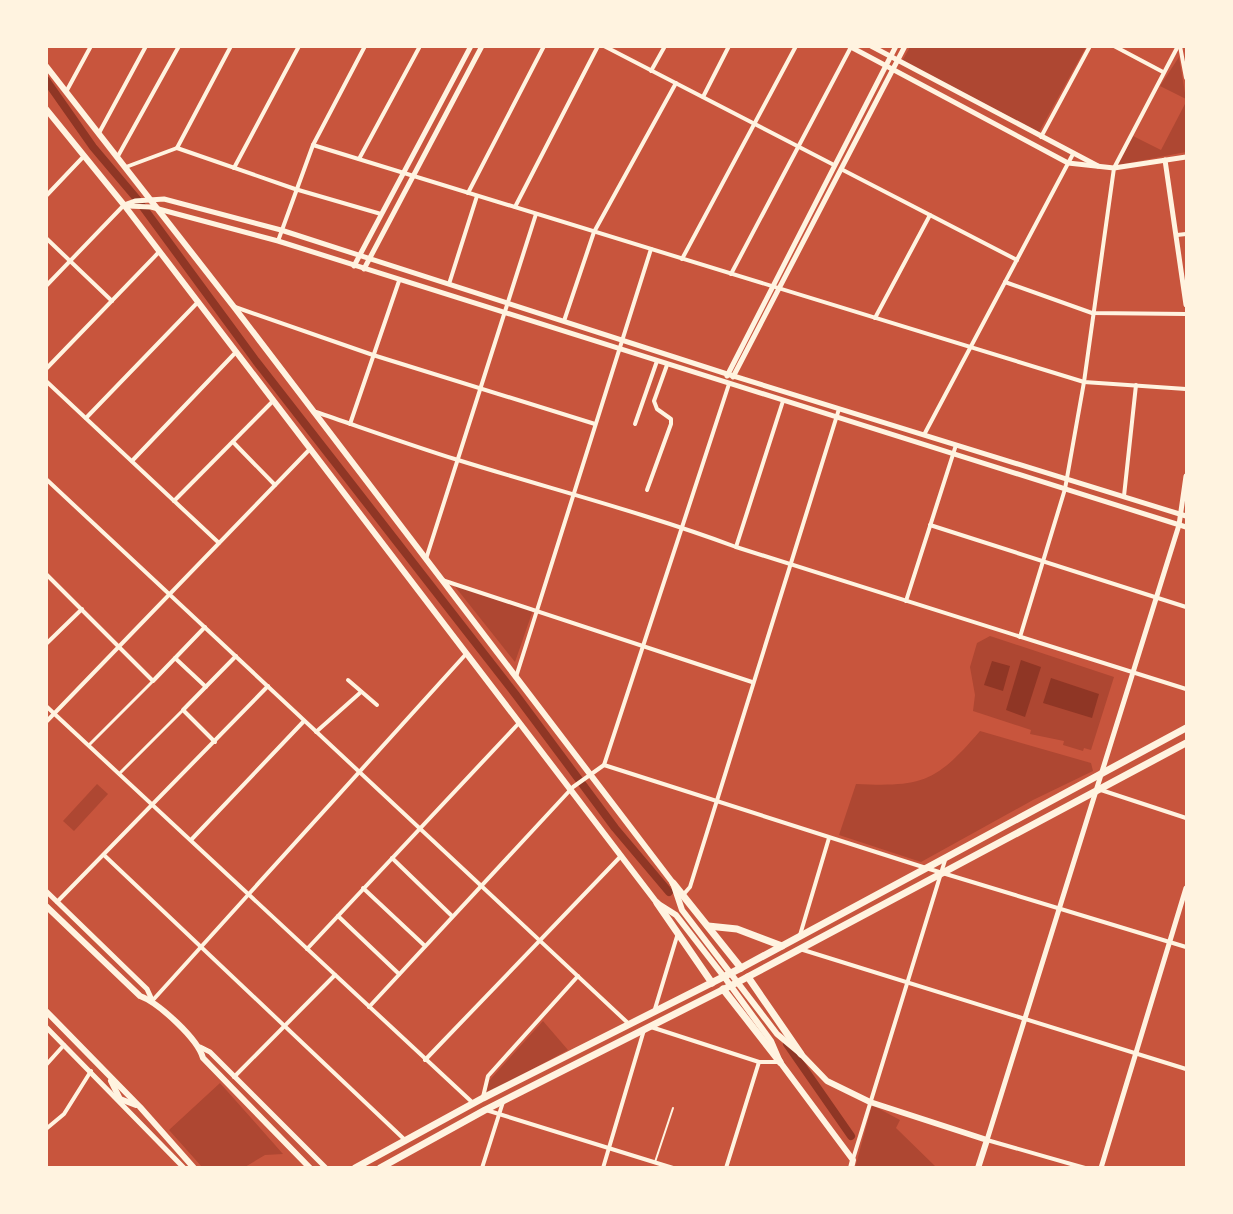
<svg xmlns="http://www.w3.org/2000/svg" width="1233" height="1214" font-family="Arial,sans-serif">
<style>
.green{fill:#ae4732}
.water{fill:#8f3625}
.lines{fill:none;stroke-linecap:round;stroke-linejoin:round}
.canal{stroke:#8f3625;stroke-width:8}
.service{stroke:#fff3e0;stroke-width:2}
.pedestrian{stroke:#fff3e0;stroke-width:3}
.minor{stroke:#fff3e0;stroke-width:4}
.tertiary{stroke:#fff3e0;stroke-width:5}
.secondary{stroke:#fff3e0;stroke-width:6}
.primary{stroke:#fff3e0;stroke-width:7}
</style>
<rect width="100%" height="100%" fill="#c8553d"/>
<!-- green -->
<g class="green">
<polygon points="910,47 1086,47 1038,134 902,61"/>
<polygon points="1179,57 1186,99 1160,86"/>
<polygon points="1186,102 1186,152 1118,165 1133,136 1161,150"/>
<polygon points="453,584 533,610 515,662"/>
<polygon points="990,636 1114,677 1091,750 1084,748 1083,751 1063,745 1064,741 1030,734 1031,730 973,711 975,695 970,667 977,643"/>
<path d="M 980,731 L 1091,763 L 1093,771 L 1033,800 L 921,862 L 839,835 L 856,784 C 923,787 936,782 980,731 Z"/>
<polygon points="97,784 108,794 74,831 63,821"/>
<polygon points="543,1021 568,1050 486,1094 487,1083"/>
<polygon points="220,1083 283,1154 265,1155 245,1167 202,1167 169,1130"/>
<polygon points="872,1105 900,1120 896,1128 936,1167 855,1168"/>
</g>
<!-- water -->
<g class="water">
<polygon points="1021,660 1041,667 1025,717 1006,710"/>
<polygon points="992,661 1010,666 1003,691 984,685"/>
<polygon points="1051,678 1099,694 1092,718 1043,703"/>
</g>
<g class="lines">
<!-- canal -->
<g class="canal">
<polyline points="46,80 93,147 137,199 256,361 516,695 615,828 669,892"/>
<polyline points="787,1044 851,1136"/>
</g>
<!-- service -->
<polyline class="service" points="655,1162 673,1108"/>
<!-- pedestrian -->
<g class="pedestrian">
<polyline points="89,745 153,681"/>
<polyline points="119,774 183,710"/>
</g>
<!-- minor -->
<g class="minor">
<polyline points="604,46 834,165"/>
<polyline points="1114,46 1163,72"/>
<polyline points="1180,46 1186,78"/>
<polyline points="651,71 665,46"/>
<polyline points="66,92 91,46"/>
<polyline points="703,97 729,46"/>
<polyline points="99,133 146,46"/>
<polyline points="1041,137 1090,46"/>
<polyline points="313,145 1084,382 1186,389"/>
<polyline points="177,148 295,189 381,214"/>
<polyline points="118,156 179,46"/>
<polyline points="359,159 420,46"/>
<polyline points="126,167 177,148 231,46"/>
<polyline points="234,168 299,46"/>
<polyline points="841,169 1017,260"/>
<polyline points="468,193 544,46"/>
<polyline points="46,196 84,156"/>
<polyline points="515,207 598,46"/>
<polyline points="1177,235 1186,234"/>
<polyline points="46,238 112,301"/>
<polyline points="278,241 313,145 365,46"/>
<polyline points="682,259 796,46"/>
<polyline points="731,274 851,47"/>
<polyline points="1005,282 1092,313 1186,314"/>
<polyline points="449,284 477,196"/>
<polyline points="46,286 124,205"/>
<polyline points="235,307 373,355 595,424"/>
<polyline points="875,318 930,215"/>
<polyline points="564,321 594,232 676,83"/>
<polyline points="46,369 159,252"/>
<polyline points="46,381 219,543"/>
<path d="M 316,412 C 363,428 410,445 458,460 C 551,489 645,513 736,547 L 1186,689"/>
<polyline points="86,418 198,302"/>
<polyline points="350,424 399,281"/>
<polyline points="635,424 657,361"/>
<polyline points="925,433 1073,154"/>
<polyline points="233,442 275,485"/>
<polyline points="132,461 236,352"/>
<polyline points="46,479 629,1024"/>
<polyline points="647,490 671,424 671,419 657,409 654,401 667,365"/>
<polyline points="1124,496 1136,385"/>
<polyline points="174,501 273,401"/>
<polyline points="930,525 1186,607"/>
<polyline points="736,547 783,401"/>
<polyline points="426,559 536,214"/>
<polyline points="46,574 153,681 205,627"/>
<polyline points="442,580 752,682"/>
<polyline points="906,601 956,445"/>
<polyline points="1020,637 1065,489 1084,382 1114,168 1178,46"/>
<polyline points="46,644 82,609"/>
<polyline points="175,658 206,687"/>
<polyline points="516,677 651,249"/>
<polyline points="348,680 377,705"/>
<polyline points="46,706 473,1103"/>
<polyline points="46,722 310,449"/>
<polyline points="316,732 361,692"/>
<polyline points="215,742 183,710 236,656"/>
<polyline points="604,765 926,868 1186,947"/>
<polyline points="1101,790 1186,818"/>
<polyline points="191,840 304,721"/>
<polyline points="105,856 405,1140"/>
<polyline points="392,858 452,916"/>
<polyline points="363,888 425,946"/>
<polyline points="683,895 690,887 839,409"/>
<polyline points="57,902 268,686"/>
<polyline points="338,916 399,974"/>
<polyline points="800,935 829,838"/>
<polyline points="307,949 519,723"/>
<polyline points="800,949 1186,1069"/>
<polyline points="153,1000 466,654"/>
<polyline points="369,1007 573,787 604,765 729,384"/>
<polyline points="654,1012 678,933"/>
<polyline points="651,1027 759,1062 779,1062"/>
<polyline points="425,1060 621,856"/>
<polyline points="46,1065 64,1045"/>
<polyline points="234,1077 335,975"/>
<polyline points="483,1097 488,1076 578,976"/>
<polyline points="486,1110 673,1168"/>
<polyline points="46,1129 64,1114 91,1071"/>
<polyline points="987,1140 1085,1168"/>
<polyline points="853,1159 946,857"/>
<polyline points="482,1168 503,1102"/>
<polyline points="603,1168 644,1030"/>
<polyline points="726,1168 759,1062"/>
</g>
<!-- tertiary -->
<g class="tertiary">
<polyline points="849,46 1068,163 1114,168 1186,157"/>
<polyline points="871,46 1098,166"/>
<polyline points="1165,160 1186,305"/>
<polyline points="124,205 135,201 164,199 281,230 727,374 1186,516"/>
<polyline points="128,206 151,207 278,241 1186,527"/>
<polyline points="354,266 471,46"/>
<polyline points="364,269 482,46"/>
<polyline points="727,376 896,46"/>
<polyline points="733,377 905,46"/>
<polyline points="46,891 147,989 152,1000"/>
<polyline points="46,1027 184,1168"/>
<polyline points="200,1047 210,1052 326,1168"/>
<polyline points="987,1140 1179,525 1186,476"/>
<polyline points="1101,1168 1186,888"/>
</g>
<!-- secondary -->
<g class="secondary">
<polyline points="46,66 234,307 673,883 682,910 777,1034 801,1054 827,1081 870,1102 987,1140 978,1168"/>
<polyline points="46,109 124,205 657,903 676,915 725,978 771,1041 780,1062 853,1160 851,1168"/>
<path d="M 46,906 L 140,996 C 159,1003 198,1039 203,1058 L 310,1168"/>
<polyline points="46,1011 140,1107 194,1168"/>
<polyline points="111,1081 120,1099 136,1105"/>
</g>
<!-- primary -->
<g class="primary">
<polyline points="673,883 741,968"/>
<polyline points="657,903 712,983"/>
<polyline points="708,926 737,929 782,946"/>
<polyline points="748,977 801,1054"/>
<polyline points="723,989 780,1062"/>
<polyline points="355,1168 483,1098 741,968 1186,728"/>
<polyline points="380,1168 485,1110 740,981 1186,743"/>
</g>
</g>
<!-- border -->
<rect width="1233" height="1214" fill="none" stroke="#fff3e0" stroke-width="96"/>
</svg>
